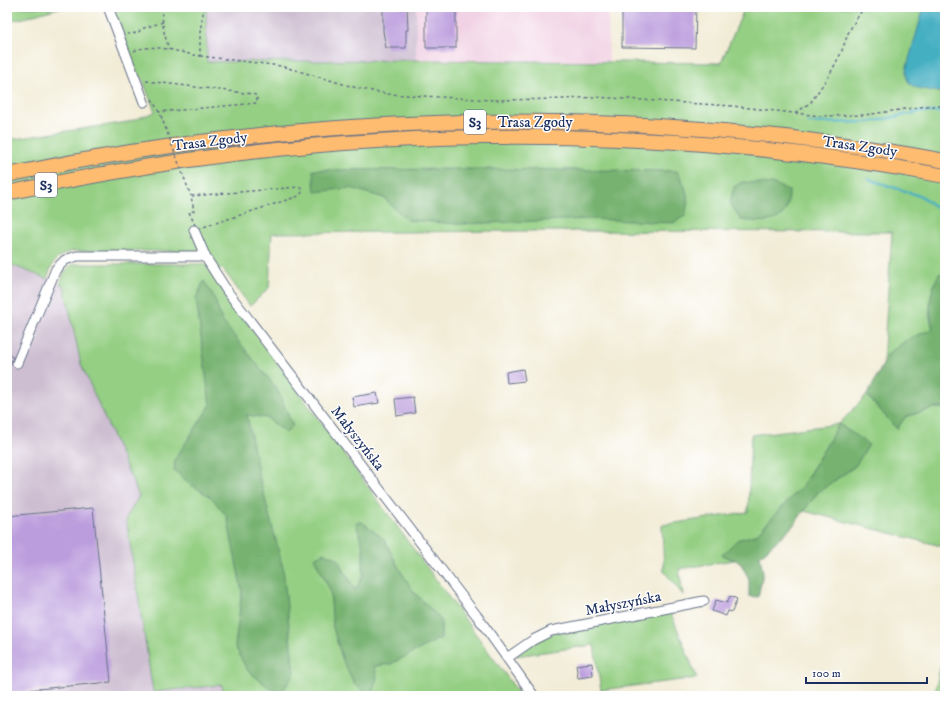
<svg xmlns="http://www.w3.org/2000/svg" width="952" height="703" viewBox="0 0 952 703" font-family="'IM FELL DW Pica',serif">
<rect width="100%" height="100%" fill="#fff"/>
<filter id="ink" filterUnits="userSpaceOnUse"><feTurbulence type="fractalNoise" baseFrequency=".025" numOctaves="2"/><feDisplacementMap in="SourceGraphic" scale="8" xChannelSelector="R" yChannelSelector="G"/><feConvolveMatrix kernelMatrix="1 2 1 2 8 2 1 2 1" color-interpolation-filters="sRGB"/></filter>
<filter id="wash" filterUnits="userSpaceOnUse"><feTurbulence type="fractalNoise" baseFrequency=".012" numOctaves="4" result="noise"/><feDisplacementMap in="SourceGraphic" scale="16" xChannelSelector="R" yChannelSelector="G"/><feGaussianBlur stdDeviation="0.9" result="paint"/><feColorMatrix in="noise" values="0 0 0 0 0 0 0 0 0 0 0 0 0 0 0 0 0 1.4 0 .05"/><feComposite in="paint" operator="in"/></filter>
<g filter="url(#wash)">
<rect width="100%" height="100%" fill="#f2ecd6"/>
<!-- built -->
<path fill="#f1d0e3" d="M416 7H608L609 61 416 60Z"/>
<!-- industrial -->
<path fill="#cebed1" d="M206 7H416V60L206 62Z
M7 263 64 286 81 364 223 685 224 696H7Z"/>
<!-- green -->
<path fill="#94cf83" stroke="#587f70" d="M7 7H62L20 19 7 20Z
M112 7H206L207 62 416 60 721 63 745 7H945V273L939 274 929 313 933 329C913 337 896 344 883 362L892 232 530 231 272 233 269 288 250 306 222 268 218 270 208 253 195 251H73C54 257 53 262 47 279L7 263V140L128 122 155 112 142 78 139 77Z
M75 264H205L521 696H224L222 685 153 692 126 518 139 496 81 364 64 286 60 284C64 275 65 267 75 264Z
M867 395 897 429 905 417 934 408H945V547L804 511 817 493 855 466 839 424 803 485 756 535 737 540 723 555 734 560 679 569 683 595 664 571 662 525 748 512 751 435 839 424Z
M670 611 697 678 601 690 594 645 516 656 520 651 554 632Z
M945 645V696H934Z"/>
<!-- forest -->
<path fill="#77b271" stroke="#497068" d="M476 169 677 171C687 188 690 197 685 216L673 223 591 219 459 224 407 220 384 198 351 188 315 192 313 170Z
M742 182 774 184 789 191C789 225 768 223 741 220L730 203 734 187Z
M945 273V408H934L905 417 897 429 867 395 889 353 908 339 933 329C928 307 929 294 939 274Z
M204 281 214 297 222 321 277 389 293 426 286 433 267 418 247 415 258 472 283 568 294 674 282 692 272 690 247 670 235 646 242 591 227 517 212 498 190 484 174 470 175 459 210 406 196 298Z
M839 424 869 445 855 466 817 493 793 526 760 556 763 573 758 597 749 596V579L740 562 722 555 737 540 756 535 803 485Z
M362 522 384 539 400 570 414 592 441 620V638L391 664 375 666 377 678 371 696 355 685 343 661 333 628 330 590 314 558 324 553 337 558 355 590 363 576V547L356 523Z"/>
<!-- water -->
<path fill="#44afc2" stroke="#306f90" d="M924 7H945V94C930 87 905 94 906 70Z"/>
<g fill="none" stroke-linecap="round" stroke-linejoin="round">
<!-- stream -->
<path stroke="#44afc2" stroke-width="2.5" d="M945 87 943 93 945 110
M808 123 870 122 919 112H945
M868 179 923 197 930 203 945 213"/>
</g>
<g id="blocks">
<!-- building -->
<path fill="#bb9ddd" d="M383 7H407L408 30H406V48H386L383 31Z
M426 7H456V48H426Z
M622 7H696L695 48 622 47Z
M7 354 13 357 7 375Z
M523 369 525 381 507 383 506 372Z
M377 393 379 403 354 407 352 397Z
M413 397 415 413 397 416 395 399Z
M93 508 111 682 7 692V516Z
M730 596 737 599 732 612 728 611 726 616 712 611 716 600 727 603Z
M592 663 593 676 578 678 576 665Z"/>
</g>
</g>
<g filter="url(#ink)">
<use href="#blocks" fill-opacity="0" stroke="#667188" stroke-width="1"/>
<g fill="none" stroke-linecap="round" stroke-linejoin="round">
<defs>
<path id="minor" d="M108 7 144 102
M194 230 206 258 227 291 477 616 534 696
M17 363 56 269 65 260 77 256H201L206 258
M507 658 533 640 551 631 704 601"/>
<path id="highway" d="M7 175C262 121 526 107 785 137 839 144 892 150 945 161
M7 193C67 180 128 169 189 160 437 124 699 130 945 176"/>
</defs>
<!-- minor casing -->
<use href="#minor" stroke="#667188" stroke-width="11"/>
<!-- highway casing -->
<use href="#highway" stroke="#667188" stroke-width="16"/>
<!-- path -->
<path stroke="#667188" stroke-width="1.5" stroke-dasharray="3 3" stroke-linecap="butt" d="M161 7 164 32 169 50
M127 34 138 33 141 29 163 22
M134 51C155 42 179 53 200 56V32L204 7
M200 56 281 66 357 88 388 94 493 100 565 99 596 97 732 106 821 116 865 115 926 106H945
M146 81 253 94 257 96V103L159 112
M152 99 161 116
M796 113 811 102 830 74 841 53 849 31 864 7
M300 187 303 191 299 196 194 230 195 225 189 212 194 211 191 196Z"/>
<!-- minor -->
<use href="#minor" stroke="#fff" stroke-width="9"/>
<!-- highway -->
<use href="#highway" stroke="#febc70" stroke-width="14"/>
<!-- path-bridge -->
<path stroke="#667188" stroke-width="1.5" stroke-dasharray="3 3" stroke-linecap="butt" d="M161 116 191 196"/>
</g>
</g>
<g text-anchor="middle" stroke-width="3" stroke-linejoin="round" paint-order="stroke">
<!-- shield labels -->
<g fill="#fff" stroke="#5f6d8e" stroke-width="1">
<rect x="464" y="110" width="22" height="24" rx="3"/>
<rect x="35" y="173" width="22" height="24" rx="3"/>
</g>
<g font-size="14" font-weight="bold" fill="#1b2f5e">
<text x="475" y="127">S3</text>
<text x="46" y="190">S3</text>
</g>
<!-- street labels -->
<g font-size="15" fill="#1b2f5e" stroke="#fff">
<text x="535" y="127">Trasa Zgody</text>
<text transform="translate(210 141) rotate(-7)" y="5">Trasa Zgody</text>
<text transform="translate(860 146) rotate(8)" y="5">Trasa Zgody</text>
<text transform="translate(358 438) rotate(52)" y="5">Małyszyńska</text>
<text transform="translate(623 603) rotate(-11)" y="5">Małyszyńska</text>
</g>
</g>
<!-- margin -->
<rect width="952" height="703" fill="none" stroke="#fff" stroke-width="24"/>
<!-- scale -->
<path d="M806 677v6h121v-6" fill="none" stroke="#1b2f5e" stroke-width="2"/>
<text x="812" y="677" font-size="12" fill="#1b2f5e" stroke="#ffffff" stroke-width="3" paint-order="stroke">100 m</text>
</svg>
